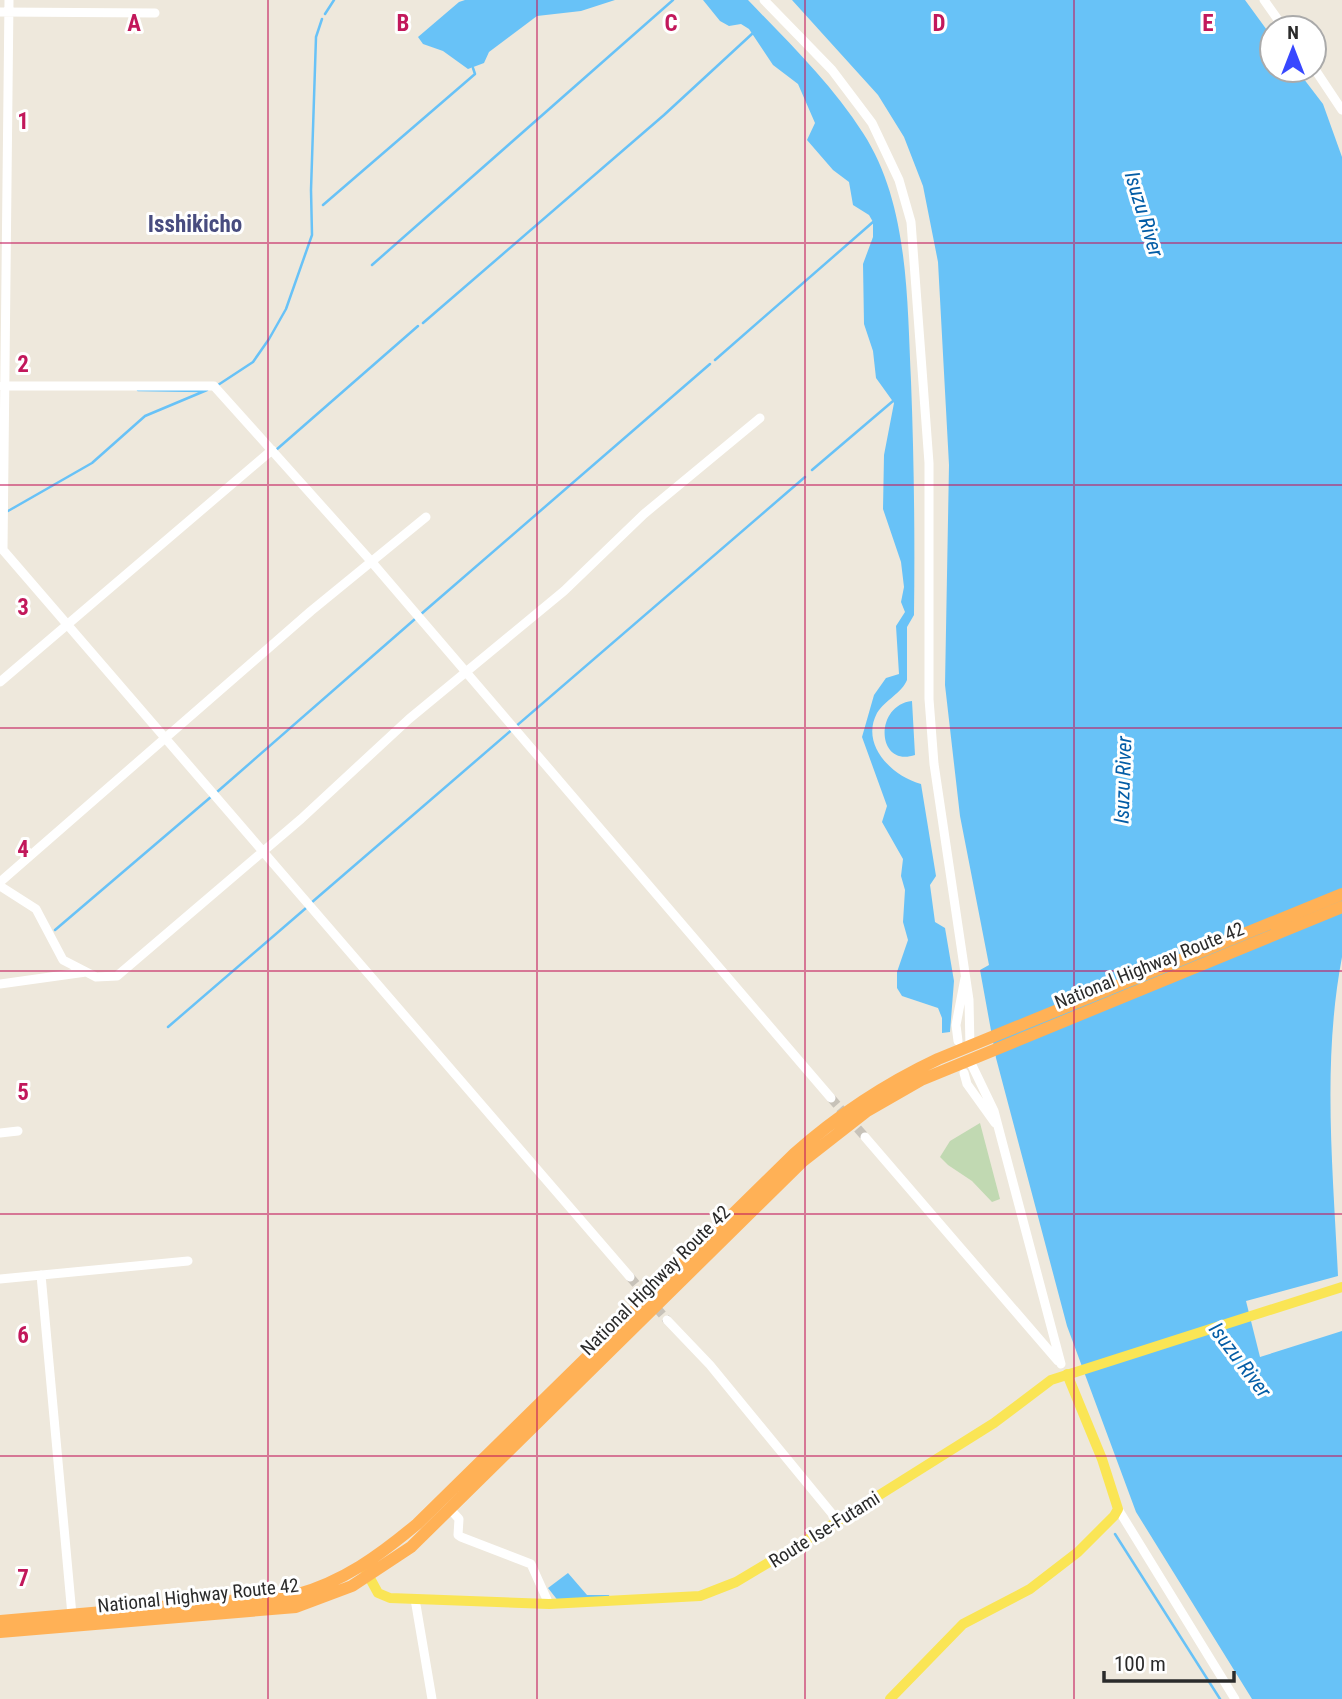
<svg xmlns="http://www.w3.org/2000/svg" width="1342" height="1699" viewBox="0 0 1342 1699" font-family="'Roboto Condensed',sans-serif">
<rect width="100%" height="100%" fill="#eee8dc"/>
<!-- cemetery -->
<path fill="#c1d9b2" d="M980 1123 1000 1199 992 1202 972 1181 948 1165 940 1157 950 1141Z"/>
<!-- water -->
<path fill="#68c2f7" d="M465 0H615L581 11 537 16 489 52 484 63 468 69 443 51 423 44 418 37 459 2Z
M703 0H748C788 42 832 84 863 133 909 204 907 300 911 381 914 459 915 537 914 615L907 627V680C902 693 885 700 877 713 860 745 892 776 921 784L936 876 930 885 935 922 945 928 954 981 950 1032 942 1033V1018L938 1008 902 996 897 988V972L908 940 903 922 905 890 901 876 903 859 882 822 887 806 862 737 874 695 886 678 899 674 896 626 905 612 901 602 904 587 901 562 883 509 884 455 894 403 876 378 873 351 864 324 863 264 873 237V222L869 215 853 205 849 182 833 170 807 140 815 123 798 84 773 65 749 29 741 24 729 26 720 21Z
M792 0H1245L1272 37V70H1297L1323 104 1342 157V957C1322 1062 1333 1169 1338 1276L1246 1301 1260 1357 1342 1331V1699H1252L1136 1512 1067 1326 996 1058 980 970 989 965 960 816 945 685 949 465 938 262 923 186 904 137 878 95Z
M912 701 915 755C876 768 874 705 912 701Z
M568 1573 587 1595H609L610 1600 559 1602 548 1588Z"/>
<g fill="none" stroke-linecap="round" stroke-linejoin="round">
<!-- stream -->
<path stroke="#68c2f7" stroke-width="2.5" d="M325 14 334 0
M323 205 475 74 473 68
M372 265 673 0
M423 323 664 115 753 33
M715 360 873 222
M218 385 253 362 269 339 286 309 312 235 311 190 316 37 322 19
M138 390 202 391
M276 450 418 326
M812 470 893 401
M8 511 92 463 145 416 207 390
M420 615 710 364
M217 792 415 619
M311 903 805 477
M55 930 212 796
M168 1027 306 908
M1115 1534 1220 1699"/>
<!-- minor-tunnel -->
<path stroke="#c7c2b9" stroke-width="9" stroke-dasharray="9 4.5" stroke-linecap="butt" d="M831 1098 865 1137
M630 1277 667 1320"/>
<!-- minor -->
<path stroke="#fff" stroke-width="9" d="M9 0 3 550 630 1277
M764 0 832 70 872 123 899 180 911 222 929 463V699L934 764 969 1000 970 1047
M1264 0 1284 28
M0 12 155 13
M1314 68 1342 110
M2 386H214L370 560 831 1098
M0 682 272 450
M0 882 311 611 426 517
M0 886 36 909 63 960 96 977 117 976 301 819 409 719 564 591 644 514 760 418
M0 984 86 972
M958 1041 956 1025 965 978
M969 1059 994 1111 1061 1364
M964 1073 967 1084 995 1123
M0 1133 18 1131
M865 1137 1058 1361
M41 1275 72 1615
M0 1279 188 1261
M667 1320 710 1365 838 1521
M450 1509 459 1519 458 1535 461 1537 531 1564 549 1604
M1118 1509 1235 1699
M415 1599 432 1699"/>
<!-- major -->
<path stroke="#fae555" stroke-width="10" d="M366 1571 378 1593 390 1598 549 1604 700 1596 736 1582 838 1521 994 1423 1051 1380 1342 1287
M890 1699 963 1624 1030 1589 1078 1552 1114 1516 1118 1509 1102 1459 1067 1374"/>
<!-- highway -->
<path stroke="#ffb156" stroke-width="12" d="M0 1621 295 1595C343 1582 380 1555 417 1524L794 1154C838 1115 885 1084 938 1059L1342 894
M0 1632 296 1607 352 1586 411 1547 803 1161 867 1111 921 1080 1342 907"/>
</g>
<!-- grid -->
<path fill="none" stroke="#c2185b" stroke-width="2" stroke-opacity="0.55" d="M268 0V1699M537 0V1699M805 0V1699M1074 0V1699M0 243H1342M0 485H1342M0 728H1342M0 971H1342M0 1214H1342M0 1456H1342"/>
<g text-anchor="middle" stroke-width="6" stroke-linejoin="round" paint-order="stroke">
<!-- street labels -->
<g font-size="19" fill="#2b2b2b" stroke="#fff">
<text transform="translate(1149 965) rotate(-22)" y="7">National Highway Route 42</text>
<text transform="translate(655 1280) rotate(-45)" y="7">National Highway Route 42</text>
<text transform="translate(824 1529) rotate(-32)" y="7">Route Ise-Futami</text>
<text transform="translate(198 1595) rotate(-6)" y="7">National Highway Route 42</text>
</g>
<!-- water labels -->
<g font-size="21" font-style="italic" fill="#045da6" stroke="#fff">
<text transform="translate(1144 214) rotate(73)" y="7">Isuzu River</text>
<text transform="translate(1123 780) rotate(-88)" y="7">Isuzu River</text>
<text transform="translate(1240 1360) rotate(53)" y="7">Isuzu River</text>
</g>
<!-- quarter labels -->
<g font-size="23" font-weight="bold" fill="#484c7f" stroke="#fff">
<text x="195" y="232">Isshikicho</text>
</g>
</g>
<g font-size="23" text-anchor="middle" font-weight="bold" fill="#c2185b" stroke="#fff" stroke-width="6" stroke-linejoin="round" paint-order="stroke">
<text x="134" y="31">A</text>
<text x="403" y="31">B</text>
<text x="671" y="31">C</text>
<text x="939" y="31">D</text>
<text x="1208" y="31">E</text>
<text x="23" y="129">1</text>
<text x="23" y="372">2</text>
<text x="23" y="615">3</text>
<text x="23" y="857">4</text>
<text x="23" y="1100">5</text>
<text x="23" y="1343">6</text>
<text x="23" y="1586">7</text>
</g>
<!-- north arrow -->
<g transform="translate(1293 49)"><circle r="33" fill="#ffffff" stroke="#aaaaaa" stroke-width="2"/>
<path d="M0-5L12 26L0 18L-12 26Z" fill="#3848ff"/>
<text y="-10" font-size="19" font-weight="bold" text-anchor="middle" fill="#2b2b2b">N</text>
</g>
<!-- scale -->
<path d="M1104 1671v10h130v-10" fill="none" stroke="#2b2b2b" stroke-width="3.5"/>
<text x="1114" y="1671" font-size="21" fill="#2b2b2b" stroke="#ffffff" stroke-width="5" paint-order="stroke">100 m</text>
</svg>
